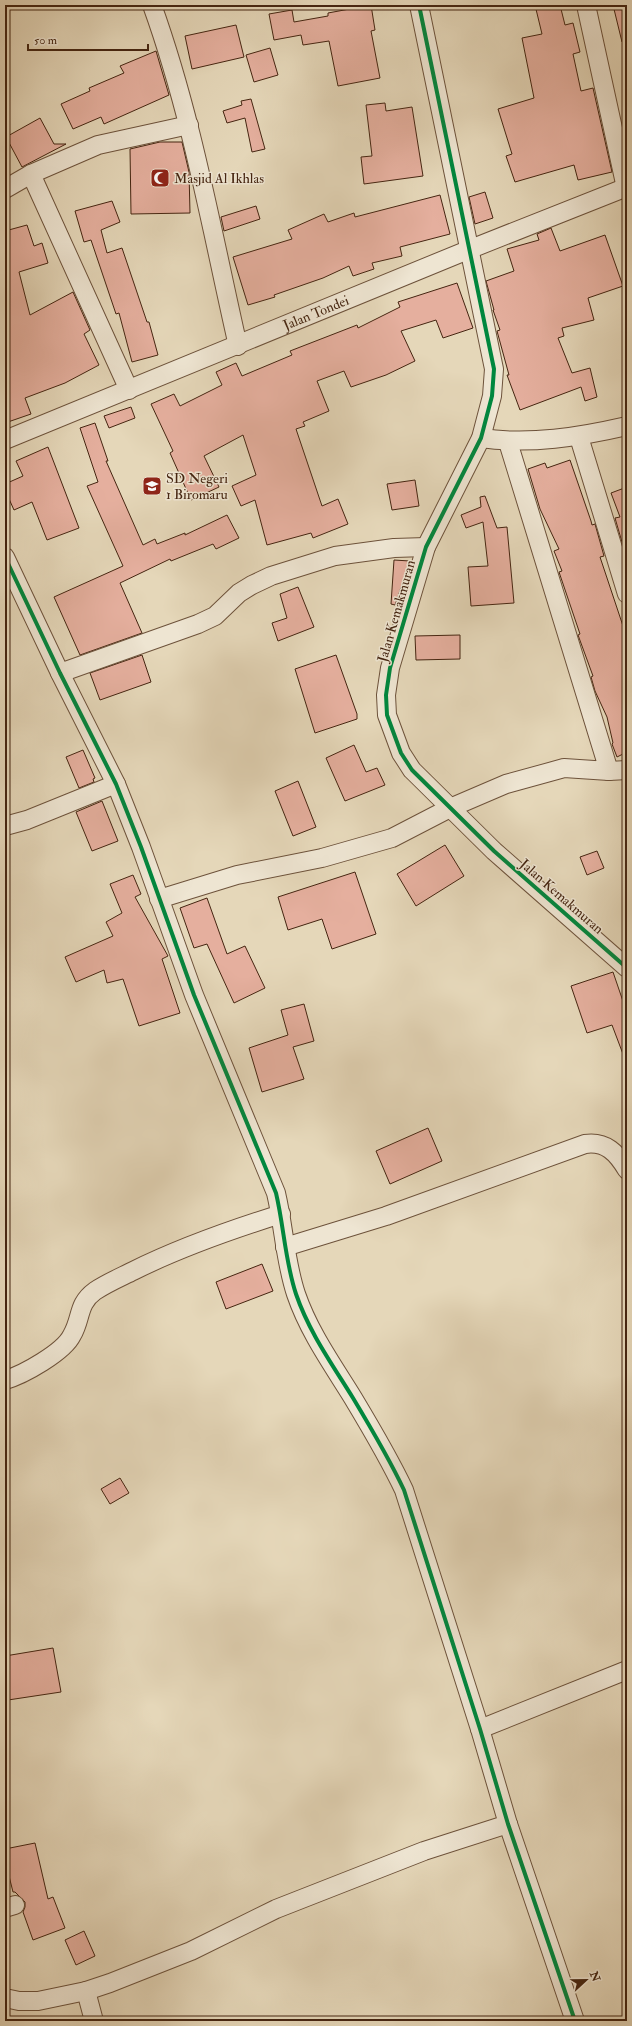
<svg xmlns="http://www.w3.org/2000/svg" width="632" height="2026" viewBox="0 0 632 2026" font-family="'IM FELL Double Pica',serif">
<rect width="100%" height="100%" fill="#e5d7b9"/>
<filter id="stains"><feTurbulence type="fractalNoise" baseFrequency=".005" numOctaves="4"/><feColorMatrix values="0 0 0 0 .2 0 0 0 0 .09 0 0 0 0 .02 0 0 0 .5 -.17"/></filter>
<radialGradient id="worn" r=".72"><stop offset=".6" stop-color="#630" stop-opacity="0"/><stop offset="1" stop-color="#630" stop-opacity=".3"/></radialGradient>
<!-- building -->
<path fill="#e5af9e" stroke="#452511" d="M371 5 375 30 371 31 380 78 338 86 329 41 303 45 301 35 274 40 269 14 292 10 294 22 328 16V13Z
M535 5H560L565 25 573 23 580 52 573 54 581 91 593 88 612 172 578 180 574 165 515 182 506 156 512 154 498 109 534 98 522 38 542 34Z
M613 5H627V41L622 42Z
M236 25 244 57 192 69 185 36Z
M270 48 278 75 254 82 246 55Z
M156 51 169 95 104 124 101 117 73 129 61 104 90 91 89 88 124 73 120 66Z
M251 99 265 149 252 152 245 118 227 123 223 111 242 105 241 101Z
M385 103 386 111 412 107 423 176 364 184 361 157 372 156 366 105Z
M40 118 54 144H66L22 167 6 137Z
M160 142H182L189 172 190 213 131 214 130 149Z
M485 192 493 218 475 224 469 197Z
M440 195 450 234 400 247 402 256 372 263 374 269 353 276 349 266 323 278 274 295 275 297 248 305 233 257 292 239 288 230 324 214 328 222 354 213 355 217Z
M112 201 120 222 101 230 107 253 122 248 147 322H149L158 355 132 362 119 313 116 314 91 240 84 242 75 211Z
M256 206 260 219 224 231 221 217Z
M27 225 34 246 42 243 48 263 19 272 30 315 73 292 90 330 84 334 99 365 65 383 25 398 31 414 5 423V282L9 281 5 267V231Z
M551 228 560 251 605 235 623 286 588 298 594 320 562 328 564 336 558 338 572 373 590 368 597 397 585 401 581 387 520 410 507 375H509L497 331 500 330 493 310H494L486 281 514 271 507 249 539 240 537 234Z
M457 283 473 328 443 338 436 320 401 331 415 361 386 375 351 387 344 371 317 381 329 411 303 422 305 426 296 429 322 506 338 499 348 524 313 538 311 533 267 545 255 500 241 506 232 486 256 475 243 435 204 456 219 487 191 500 170 453 173 451 151 404 174 394 180 406 222 385 216 372 236 363 242 376 292 355 290 351 357 325 358 328 400 307 398 302Z
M131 407 135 418 109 428 104 416Z
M95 423 108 461H106L143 545 155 539 157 544 185 533V535L227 515 239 538 216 549 213 544 171 561 170 559 120 583 142 633 80 655 54 597 123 566 87 486 98 482 80 428Z
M48 447 79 528 47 540 32 502 14 510 5 490V484L23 476 16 461Z
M570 460 591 521 592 525 595 524 604 556 600 557 627 638V752L617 757 612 744 613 743 607 717 595 691 591 677 593 676 578 635 580 634 559 572 562 571 554 551 559 549 540 509 528 469 545 463 547 468Z
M415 480 419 506 392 510 387 484Z
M627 487V549H624L615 518 620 517 611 493Z
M485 496 497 528 507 527 514 603 471 606 468 567 488 566 483 522 466 528 461 515 481 507 480 497Z
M394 560 410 561 395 605 391 604Z
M298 587 314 627 278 641 272 623 287 618 280 594Z
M460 635V659L416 660 415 636Z
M142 655 151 682 100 700 90 673Z
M336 655 357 714V719L315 733 295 669Z
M354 745 366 772 377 768 385 785 345 801 326 758Z
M83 750 95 778 93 779 94 782 79 788 66 757Z
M298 781 316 827 293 836 275 791Z
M102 801 118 841 92 851 76 812Z
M445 845 464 876 416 906 397 874Z
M597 851 604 868 587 875 580 857Z
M355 872 376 934 332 949 322 919 288 930 278 897Z
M133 875 141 894 135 897 168 956 162 959 180 1013 139 1026 123 979 107 983 104 970 76 982 65 957 113 936 106 922 122 913 110 884Z
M207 898 227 954 245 946 265 988 234 1003 207 944 194 948 180 908Z
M613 972 627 1013 626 1062 612 1025 587 1033 571 986Z
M304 1004 314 1041 293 1047 304 1079 262 1092 249 1048 288 1035 281 1010Z
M428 1128 442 1161 390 1184 376 1151Z
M262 1264 273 1291 226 1309 216 1282Z
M120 1478 129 1493 110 1504 101 1489Z
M53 1648 61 1692 8 1700 5 1682V1656Z
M35 1843 48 1899 53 1897 65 1928 33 1940 23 1912 25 1907V1902L15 1892H13L5 1860V1849Z
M84 1931 95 1956 76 1965 65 1940Z"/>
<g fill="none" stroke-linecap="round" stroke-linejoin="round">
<defs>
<g id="street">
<path d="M152 5C192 116 212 232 238 346"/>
<path d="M419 5 494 369 492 396 481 438 426 547 390 668 386 695 387 715 401 753 412 770 494 851 627 968"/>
<path d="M586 5 626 188"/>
<path d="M31 174 129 390"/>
<path d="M5 189 31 174 98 145 189 125"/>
<path d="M579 437 627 594"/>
<path d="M481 438C530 445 579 437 627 426"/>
<path id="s1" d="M5 440 468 250 627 187"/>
<path d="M5 557 60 673 116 784 141 847 194 995 276 1193C284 1227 285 1261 296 1294 309 1332 332 1364 353 1398 371 1428 389 1458 404 1490L480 1729 508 1824 575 2021"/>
<path d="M60 673 198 624 215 616 239 593 252 585 271 576 335 556 394 548 426 547"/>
<path d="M609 771 627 770"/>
<path d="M5 826 27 820 116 784"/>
<path d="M159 899 237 875 322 858 392 838 450 808 506 784 564 768 609 771 508 442"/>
<path d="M285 1247 386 1216 585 1144C606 1141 617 1153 627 1170"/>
<path d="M5 1380C23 1375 64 1352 72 1335 82 1318 77 1304 95 1291 107 1283 121 1277 133 1271 181 1247 230 1230 281 1214"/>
<path d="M480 1729 627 1670"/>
<path d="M5 1908 15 1905"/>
<path d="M86 1991 94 2021"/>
<path d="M5 1998 19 2001H38L86 1991 110 1983 191 1951 276 1909 424 1851 508 1824"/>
</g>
</defs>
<!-- street casing -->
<use href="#street" stroke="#6d523b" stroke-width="20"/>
<!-- street -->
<use href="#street" stroke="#eee5d2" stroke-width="18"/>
<defs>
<path id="cycleway" d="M419 5 494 369 492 396 481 438 426 547 390 668 386 695 387 715 401 753 412 770 494 851 627 968
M5 557 60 673 116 784 141 847 194 995 276 1193C284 1227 285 1261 296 1294 309 1332 332 1364 353 1398 371 1428 389 1458 404 1490L480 1729 508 1824 575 2021"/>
</defs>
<!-- cycleway casing -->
<use href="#cycleway" stroke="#eee5d2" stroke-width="6"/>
<!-- cycleway -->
<use href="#cycleway" stroke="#00873e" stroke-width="4"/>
</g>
<!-- icons -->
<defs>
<symbol id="mosque-square" viewBox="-11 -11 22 22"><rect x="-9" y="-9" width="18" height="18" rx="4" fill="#8f2418" stroke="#eee5d2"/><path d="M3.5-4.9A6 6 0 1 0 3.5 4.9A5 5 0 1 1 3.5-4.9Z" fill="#fff"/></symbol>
<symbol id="school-square" viewBox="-11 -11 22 22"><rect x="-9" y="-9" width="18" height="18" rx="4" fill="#8f2418" stroke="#eee5d2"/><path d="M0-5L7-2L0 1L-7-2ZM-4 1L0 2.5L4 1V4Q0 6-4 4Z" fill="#fff"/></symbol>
</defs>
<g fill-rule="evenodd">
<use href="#mosque-square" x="149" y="167" width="22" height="22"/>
<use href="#school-square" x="141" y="475" width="22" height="22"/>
</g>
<g text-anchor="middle" stroke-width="3" stroke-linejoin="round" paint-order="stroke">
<!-- poi labels -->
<g font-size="14" fill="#452511" stroke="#eee5d2" text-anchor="start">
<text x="174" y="183">Masjid Al Ikhlas</text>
<text x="166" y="483">SD Negeri<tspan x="166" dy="16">1 Biromaru</tspan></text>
</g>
<!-- street labels -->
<g font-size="14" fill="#452511" stroke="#eee5d2">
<text dy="5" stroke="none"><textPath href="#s1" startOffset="336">Jalan Tondei</textPath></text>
<text transform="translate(396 611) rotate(-74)" y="5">Jalan Kemakmuran</text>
<text transform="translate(562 896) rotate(41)" y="5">Jalan Kemakmuran</text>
</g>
</g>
<!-- margin -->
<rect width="632" height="2026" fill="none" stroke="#e5d7b9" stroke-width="20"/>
<rect x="6" y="6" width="620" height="2014" fill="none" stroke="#452511" stroke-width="2"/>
<rect x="10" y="10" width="612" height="2006" fill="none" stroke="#452511"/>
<!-- north arrow -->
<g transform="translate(586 1980) rotate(68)" stroke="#eee5d2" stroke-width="3" paint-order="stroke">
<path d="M0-3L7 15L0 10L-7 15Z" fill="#452511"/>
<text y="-6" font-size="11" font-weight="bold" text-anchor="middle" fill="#452511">N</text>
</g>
<!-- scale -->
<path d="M28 44v6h120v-6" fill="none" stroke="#452511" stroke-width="2"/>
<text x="34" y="44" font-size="12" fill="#452511" stroke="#eee5d2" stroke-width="3" paint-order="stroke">50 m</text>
<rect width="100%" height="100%" filter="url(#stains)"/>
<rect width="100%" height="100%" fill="url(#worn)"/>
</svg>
